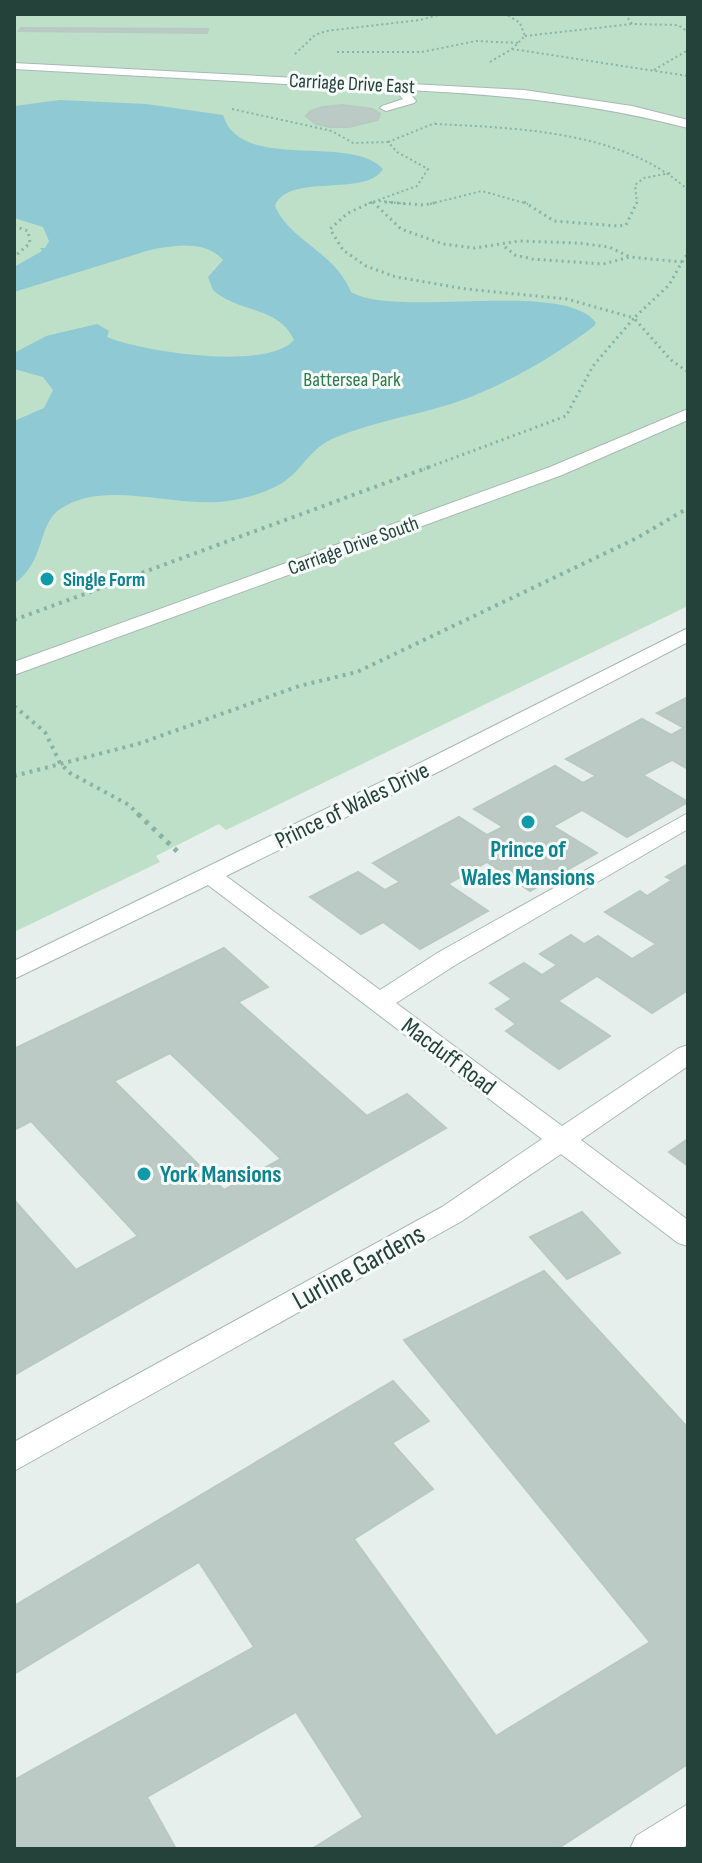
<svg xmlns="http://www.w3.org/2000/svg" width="702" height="1863" viewBox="0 0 702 1863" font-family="'Sofia Sans Condensed',sans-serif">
<rect width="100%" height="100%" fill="#e6efeb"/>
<!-- green -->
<path fill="#bfe0c8" d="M14 14H688V606L226 830 219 824 156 856 160 862 14 932Z"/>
<!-- water -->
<path fill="#8ec9d4" d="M60 100 146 104 223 115C240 173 351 133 383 169 366 198 288 172 275 206 290 241 335 252 351 292 397 319 565 279 596 323L594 326C556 356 498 389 451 404 412 416 372 422 334 438 308 450 305 467 285 481 271 491 250 497 234 500 180 511 107 477 60 509 37 525 46 561 14 584V421L44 408 53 390 43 377 14 369V353L46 336 97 324 109 331 107 337C143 352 268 371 294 340 279 306 238 313 213 290L208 277 223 260C206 240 174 245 150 250L14 292V267L42 251 40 248H45L49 241 43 227 14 218V106Z"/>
<!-- building -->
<path fill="#bbcac4" stroke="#b8c9c2" stroke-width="2" fill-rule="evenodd" d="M21 28 208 29 207 33 19 31Z
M342 105 373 109 380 114 378 120 349 127H330L316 124 306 116 310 111 323 107Z
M688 697V769L672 760 643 775 688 802 627 837 582 810 553 826 597 853 530 891 487 862 448 884 488 911 420 949 383 922 361 934 310 897 358 872 385 890 400 882 373 863 459 817 487 835 503 827 474 809 555 766 583 783 596 776 566 759 642 719 671 735 684 728 657 713Z
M688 864V990L652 1013 597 976 558 1001 610 1036 559 1069 506 1031 516 1024 496 1009 512 999 490 983 524 963 542 975 557 965 540 954 571 935 584 944 598 936 632 959 656 944 605 912 640 891 647 896 672 880 666 877Z
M224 948 268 987 238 1002 367 1116 407 1094 446 1128 14 1375V1200L76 1270 138 1236 31 1121 14 1130V1049ZM170 1053 281 1159 224 1190 114 1081Z
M688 1139V1166L669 1152Z
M582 1212 620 1253 567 1279 530 1237Z
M544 1271 688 1428V1764L557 1849H312L363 1817 296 1712 147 1797 176 1849H14V1780L254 1647 199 1562 14 1674V1606L393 1381 429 1421 392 1443 433 1489 354 1539 496 1736 650 1642 404 1340Z"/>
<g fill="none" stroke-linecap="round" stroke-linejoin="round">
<defs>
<path id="minor" d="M14 63 524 90 632 106 688 120V128C591 103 507 95 407 90L416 101 414 103 386 111 380 108 382 106 403 99 395 90 14 69Z
M688 409V420L562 475 14 675V662L550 467Z
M688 628V642L442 770 226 876 380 990 439 952 688 813V829L457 964 396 1003 562 1126 679 1048 688 1045V1066L581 1140 688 1220V1246L678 1243 561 1154 462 1221 14 1471V1442L442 1207 542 1139 208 885 14 979V961L426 760Z
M688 1804V1844L681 1849H630L636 1836Z"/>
</defs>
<!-- minor casing -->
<use href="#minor" stroke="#a8b8b2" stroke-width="2"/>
<!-- path-far3 -->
<path stroke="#86b3a5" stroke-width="2" stroke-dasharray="2 3" stroke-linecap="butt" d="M625 14 632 24 678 25 688 32
M525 36 632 24
M512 49 688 76
M337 52H422L476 41 519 43
M295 54 315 35 326 31 420 20 442 14
M490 62 512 49 525 36 520 23 506 14
M654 70 688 50
M232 109 332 131 353 143 388 142 397 152 428 169 417 186 367 204
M435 124C518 128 624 131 688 190
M388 142 435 123
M379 201 407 204
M430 204 482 191 528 204
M637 204 635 185 644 178 670 173"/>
<!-- path-far2 -->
<path stroke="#86b3a5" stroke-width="3" stroke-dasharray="2 4" stroke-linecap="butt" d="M372 202 348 213 330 229 343 250 366 266 396 277 466 289 567 299 634 318 593 366 566 416 424 469
M373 202 401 229 443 244 475 248 519 241 578 243 609 247 630 257
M385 202 424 205 438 202
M524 202 554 221 618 226 626 225 637 202
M14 226 28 231 30 243 14 257
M505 247 515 255 532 259 603 264 630 257 682 262 669 285 634 318 671 360 688 372
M682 262 688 253"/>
<!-- path-far1 -->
<path stroke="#86b3a5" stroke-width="4" stroke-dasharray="3 5" stroke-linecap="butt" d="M14 620 429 467
M14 706 45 732 60 763 70 773 129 805 140 816
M14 776 141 743 299 686 357 672 637 538 688 508"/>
<!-- path -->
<path stroke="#86b3a5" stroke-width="5" stroke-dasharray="4 6" stroke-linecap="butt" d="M138 814 181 855"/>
<!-- minor -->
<use href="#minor" fill="#fff" fill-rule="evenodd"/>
</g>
<!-- markers -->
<g fill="#0f9aa8" stroke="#f7fbf9" stroke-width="3">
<circle cx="47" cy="579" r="8"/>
<circle cx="528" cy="822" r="8"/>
<circle cx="144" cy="1174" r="8"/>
</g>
<g text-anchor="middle" stroke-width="6" stroke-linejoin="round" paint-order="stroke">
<!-- far-street labels -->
<g font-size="20" fill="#24423a" stroke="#f7fbf9">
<text transform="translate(352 83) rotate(3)" y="7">Carriage Drive East</text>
<text transform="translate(353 545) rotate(-20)" y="7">Carriage Drive South</text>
</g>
<!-- far-park labels -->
<g font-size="20" fill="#2d7a4b" stroke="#f7fbf9">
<text x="352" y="386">Battersea Park</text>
</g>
<!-- far-culture labels -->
<g font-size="20" font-weight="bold" fill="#0d838f" stroke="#f7fbf9" text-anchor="start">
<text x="63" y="586">Single Form</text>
</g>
<!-- street labels -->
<g font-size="24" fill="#24423a" stroke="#f7fbf9">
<text transform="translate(352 805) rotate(-26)" y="8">Prince of Wales Drive</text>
<text transform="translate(449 1056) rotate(37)" y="8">Macduff Road</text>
</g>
<!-- culture labels -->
<g font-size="24" font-weight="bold" fill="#0d838f" stroke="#f7fbf9">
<text x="528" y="857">Prince of<tspan x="528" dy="28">Wales Mansions</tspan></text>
<text x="160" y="1182" text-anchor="start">York Mansions</text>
</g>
<!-- near-street labels -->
<g font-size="28" fill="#24423a" stroke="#f7fbf9">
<text transform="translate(358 1266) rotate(-29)" y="10">Lurline Gardens</text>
</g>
</g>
<!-- border -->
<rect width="702" height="1863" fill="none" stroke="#24423a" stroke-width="32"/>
</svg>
